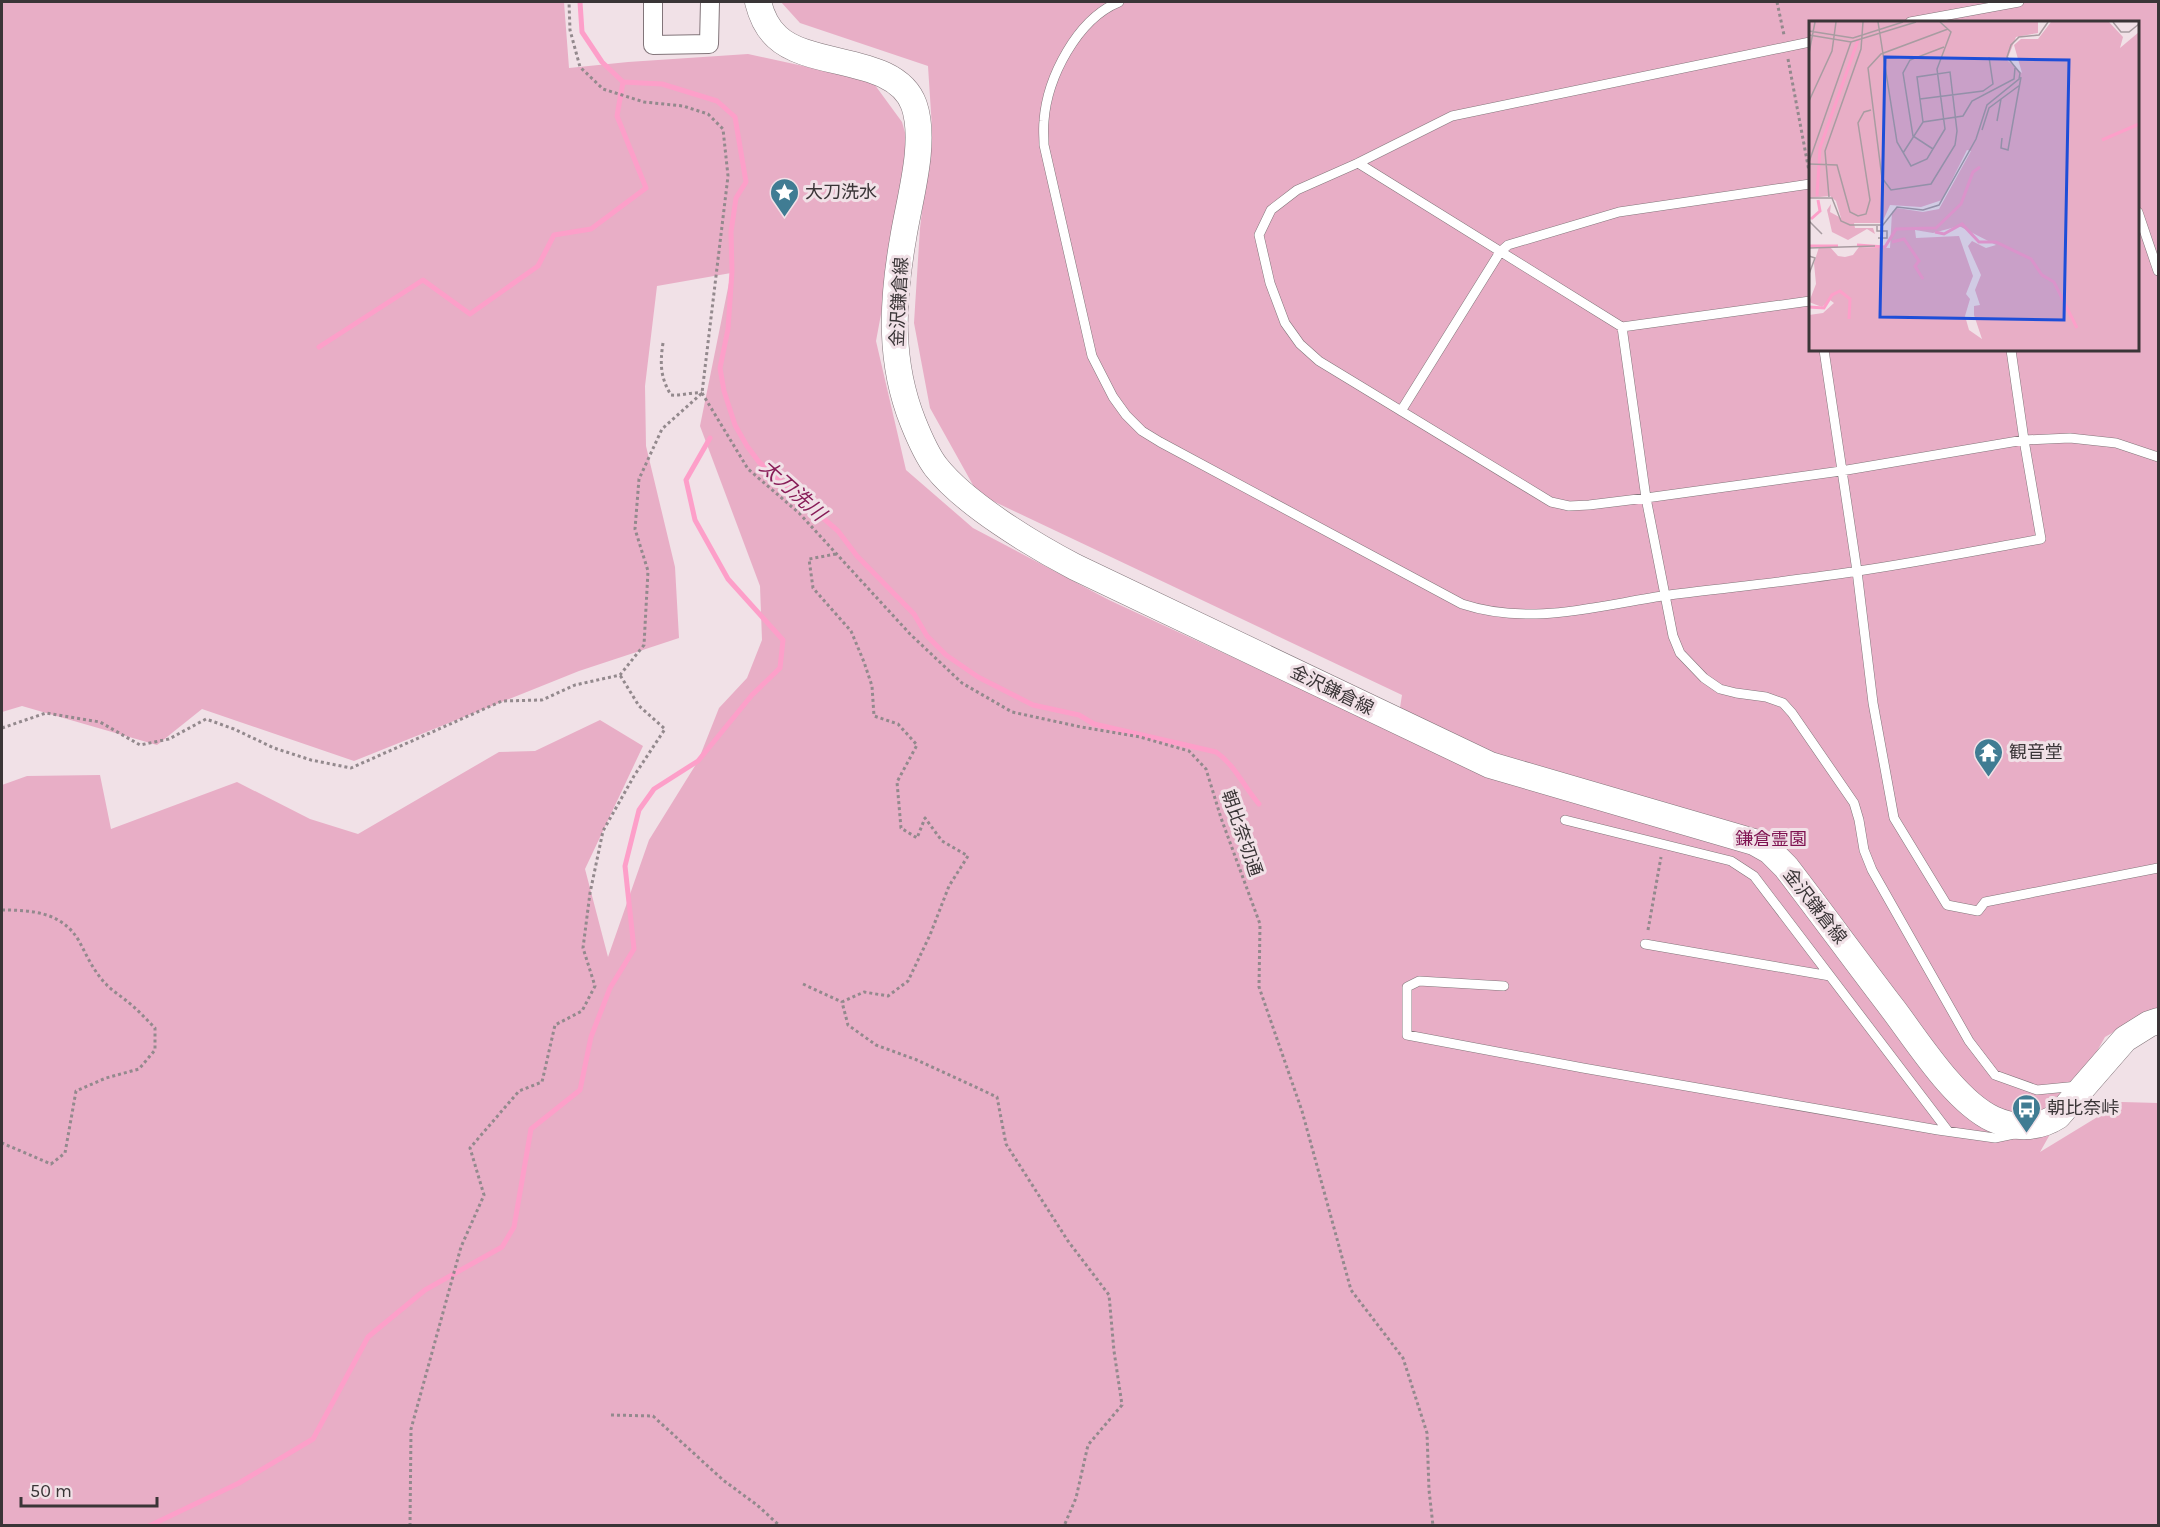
<svg xmlns="http://www.w3.org/2000/svg" width="2160" height="1527" viewBox="0 0 2160 1527" font-family="Karla,'Noto Sans JP',sans-serif">
<rect width="100%" height="100%" fill="#f1e1e7"/>
<!-- green -->
<path fill="#e8aec6" fill-rule="evenodd" d="M2 2H564L569 68 628 62 748 54 872 81 902 122 911 154 876 341 906 470 973 528 1109 600 1396 733 1402 695 978 494 930 408 914 323 920 228 932 128 928 66 800 23 781 2H2158V1011L2147 1013 2105 1037 2040 1152 2122 1102 2158 1103V1525H2V785L27 776 100 775 111 829 237 782 310 819 358 834 499 752 535 751 600 720 643 746 585 869 608 957 649 840 698 761 719 708 747 678 762 640 760 586 700 426 731 273 657 286 645 386 646 446 675 567 679 638 579 671 354 761 202 709 157 745 22 706 2 712ZM1810 22H2138V350H1810Z"/>
<g fill="none" stroke-linecap="round" stroke-linejoin="round">
<!-- stream -->
<path stroke="#fd9fc9" stroke-width="5" d="M580 2 582 32 602 62 623 82 662 84 717 101 735 117 746 182 736 198 731 232 732 271 728 329 720 368 724 391 735 425 747 446 759 462 838 531 857 556 914 614 927 636 946 655 978 677 1033 705 1079 715 1094 724 1216 752C1235 765 1244 787 1259 804
M319 347 423 280 470 314 538 266 554 235 591 229 646 188 617 116 623 82
M149 1526 239 1483 313 1439 368 1337 425 1290 502 1247 514 1227 531 1129 580 1090 591 1037 610 988 634 949 625 866 639 810 654 789 698 761 752 695 780 668 783 640 728 579 695 520 686 480 710 438"/>
<defs>
<path id="lane" d="M1119 2C1077 19 1047 78 1044 121 1043 129 1044 137 1044 145L1092 356 1113 397 1126 415 1142 431 1160 442 1462 604C1532 627 1599 605 1669 595 1732 587 1795 581 1858 571 1919 562 1980 550 2041 539L2024 440 2011 350
M1910 22 2019 2
M1810 42 1452 116 1358 163 1297 190 1271 210 1259 235 1270 283 1285 323 1300 344 1319 361 1551 502 1569 506 1589 505 1646 498 1841 471 2024 440 2070 438 2116 443 2158 457
M1358 163 1622 327 1646 498 1673 636 1680 653 1704 678 1720 689 1736 693 1766 697 1783 703 1792 713 1854 803 1859 820 1864 850 1872 870 1969 1041 1995 1075 2037 1090 2078 1086
M2138 212 2158 271
M1622 327 1810 301
M1824 350 1857 571 1873 703 1894 818 1947 905 1978 911 1985 902 2158 868
M1401 411 1500 252 1508 245 1619 212 1810 184
M1565 820 1731 861 1754 876 1948 1131
M1645 944 1830 976
M1504 986 1419 981 1407 987V1035L1583 1068 1938 1130 1995 1138 2014 1134"/>
<path id="street" d="M653 2V45L709 44 710 2"/>
<path id="secondary" d="M758 2C761 14 767 28 777 37 811 69 896 55 914 105 927 143 909 200 903 239 892 302 889 362 913 422 919 437 926 454 936 467 965 504 1033 545 1075 567L1490 765 1754 842 1770 851 1786 867C1822 914 1857 962 1893 1009 1918 1042 1955 1101 1993 1119 2015 1129 2038 1129 2058 1116L2125 1039 2149 1024 2158 1021"/>
</defs>
<!-- lane casing -->
<use href="#lane" stroke="#82757a" stroke-width="10"/>
<!-- street casing -->
<use href="#street" stroke="#82757a" stroke-width="20"/>
<!-- secondary casing -->
<use href="#secondary" stroke="#82757a" stroke-width="27"/>
<!-- path -->
<path stroke="#93898d" stroke-width="3" stroke-dasharray="3 3" stroke-linecap="butt" d="M1777 2 1784 35
M1788 59 1809 171
M663 343C660 363 660 377 671 395 681 396 691 392 702 393
M702 393 748 469 799 513 910 634 962 683 1012 712 1081 727 1140 737 1189 751 1206 769 1221 818 1260 924 1259 987 1302 1111 1351 1290 1403 1358 1427 1433 1429 1490 1433 1526
M836 554 809 559 813 588 851 631 864 662 872 686 874 716 898 724 917 745 897 782 901 828 917 838 925 818 942 841 968 856 949 886 930 935 908 981 888 996 864 992 842 1002 848 1025 876 1045 917 1060 997 1097 1006 1144 1068 1241 1109 1295 1114 1351 1122 1405 1088 1445 1076 1498 1064 1526
M2 728 46 713 100 722 140 745 169 739 206 719 234 729 274 748 311 760 351 768 502 701 542 700 575 685 620 675 644 645 648 571 635 529 639 479 662 429 702 393 728 176 723 129 708 114 683 106 644 102 603 89 580 67 570 30 569 2
M2 910C32 910 62 912 79 941 87 956 94 972 106 984 112 991 121 996 128 1002 138 1010 146 1019 155 1028V1050L139 1069 106 1078 76 1091 65 1153 51 1164 2 1143
M1648 930 1661 857
M803 984 842 1002
M611 1415 653 1416 723 1480 757 1505 780 1526
M410 1526 411 1429 461 1247 484 1195 470 1148 519 1091 542 1082 555 1025 582 1011 595 986 583 948 590 893 603 831 634 776 665 729 639 706 620 675"/>
<!-- lane -->
<use href="#lane" stroke="#fff" stroke-width="9"/>
<!-- street -->
<use href="#street" stroke="#fff" stroke-width="18"/>
<!-- secondary -->
<use href="#secondary" stroke="#fff" stroke-width="26"/>
</g>
<!-- icons -->
<defs>
<symbol id="sight-pin" viewBox="-11 -11 22 30"><path d="M0 17L-7.5 6A9.5 9.5 0 1 1 7.5 6Z" fill="#407c93" stroke="#f1e1e7"/><path d="M0-6L1.8-2.2L6-1.7L2.9 1.2L3.7 5.4L0 3.3L-3.7 5.4L-2.9 1.2L-6-1.7L-1.8-2.2Z" fill="#fff"/></symbol>
<symbol id="temple-pin" viewBox="-11 -11 22 30"><path d="M0 17L-7.5 6A9.5 9.5 0 1 1 7.5 6Z" fill="#407c93" stroke="#f1e1e7"/><path d="M0-6L5-2H3V0L6.5 2.5H4V6H1.5V3h-3V6H-4V2.5H-6.5L-3 0V-2H-5Z" fill="#fff"/></symbol>
<symbol id="bus-pin" viewBox="-11 -11 22 30"><path d="M0 17L-7.5 6A9.5 9.5 0 1 1 7.5 6Z" fill="#407c93" stroke="#f1e1e7"/><path d="M-5-6H5V4H4V6H2V4H-2V6H-4V4H-5ZM-3.5-4V0h7V-4ZM-3.5 1.2v1.5H-2V1.2ZM2 1.2v1.5H3.5V1.2Z" fill="#fff"/></symbol>
</defs>
<g fill-rule="evenodd">
<use href="#sight-pin" x="768" y="176" width="33" height="45"/>
<use href="#temple-pin" x="1972" y="736" width="33" height="45"/>
<use href="#bus-pin" x="2010" y="1092" width="33" height="45"/>
</g>
<g text-anchor="middle" stroke-width="6" stroke-linejoin="round" paint-order="stroke">
<!-- poi labels -->
<g font-size="18" fill="#3a3537" stroke="#f1e1e7" text-anchor="start">
<text x="805" y="198">大刀洗水</text>
<text x="2009" y="758">観音堂</text>
<text x="2047" y="1114">朝比奈峠</text>
</g>
<!-- street labels -->
<g font-size="18" fill="#3a3537" stroke="#f1e1e7">
<text transform="translate(899 302) rotate(-87)" y="6">金沢鎌倉線</text>
<text transform="translate(1332 690) rotate(26)" y="6">金沢鎌倉線</text>
<text transform="translate(1242 833) rotate(71)" y="6">朝比奈切通</text>
<text transform="translate(1815 906) rotate(52)" y="6">金沢鎌倉線</text>
</g>
<!-- park labels -->
<g font-size="18" fill="#7e1150" stroke="#f1e1e7">
<text x="1771" y="845">鎌倉霊園</text>
</g>
<!-- water labels -->
<g font-size="20" font-style="italic" fill="#881d58" stroke="#f1e1e7">
<text transform="translate(793 490) rotate(42)" y="7">太刀洗川</text>
</g>
</g>
<!-- overview -->
<g transform="translate(1809 21)">
<rect width="330" height="330" fill="#f1e1e7"/>
<path d="M0 1H229V12L207 16 198 39 213 52 205 24 212 18H229L242 1H300L314 16 311 27 330 11V329H0V294L14 292 25 282 21 279 13 286 0 281 7 263 5 242 10 226H21L29 235 36 236 44 234 50 226 81 227 83 191 88 187 114 191 130 188 162 130 158 129 133 179 112 186 81 184 73 202H45L46 207H64L66 213 58 208 39 219 23 211 18 189 22 183 21 191 32 197 27 180 21 175 0 177ZM150 205 187 224 177 227 163 220 159 225 172 254 166 269 171 284 165 285V294L173 318 160 309 156 295 161 278 157 273 164 255 150 215 107 217 106 209 124 212Z" fill="#e8aec6" fill-rule="evenodd"/>
<path fill="none" stroke="#fd9fc9" stroke-width="3" d="M293 119 330 103M8 175 11 127 49 19M2 198 11 190 9 179M126 211 135 213 153 203 170 221H187L222 238 233 254 245 261 268 307M83 221 95 218 110 240 106 245 114 258M48 224 76 226 87 208 127 207 152 183 164 151 171 146M1 225H29M0 286 15 287 23 274 31 270 41 278 40 298"/>
<path fill="none" stroke="#a89ca1" stroke-width="1.5" d="M69 1 88 121 102 145 118 138 136 108 128 48 142 11 131 1M304 1 312 11H320L330 3M0 10 44 17 94 1M0 14 42 21 107 1M0 32 6 1M111 78 174 70 184 63 180 36M0 80 23 30 27 1M188 100 192 78M114 101 108 56 141 51 148 110 146 124 122 163 82 169 73 157 59 47 72 33 139 8M173 109 180 87 211 64M193 117 192 127 199 129 212 56M124 128 104 115 94 52 101 39 135 26M94 132 114 101 154 95 163 80 205 58 206 47M0 141 42 21M0 143 28 144 41 191 49 195 57 193 61 179 49 102 55 91 62 89M20 176 16 130 52 28 54 1M0 177H23L32 200 41 204H74L88 186 114 189 130 184 167 118 178 84 210 58 211 52 198 36 202 24 210 16 230 14 239 1M0 200 13 213M68 205V210H78V217H69M0 227 66 225M0 235 6 237 0 253"/>
<path fill="#1d4ed8" fill-opacity="0.15" stroke="#1d4ed8" stroke-width="3" d="M76 36 260 39 255 299 71 296Z"/>
<rect width="330" height="330" fill="none" stroke="#3a3537" stroke-width="3"/>
</g>
<!-- border -->
<rect width="2160" height="1527" fill="none" stroke="#3a3537" stroke-width="6"/>
<!-- scale -->
<path d="M21 1497v9h136v-9" fill="none" stroke="#3a3537" stroke-width="3"/>
<text x="30" y="1497" font-size="18" fill="#3a3537" stroke="#f1e1e7" stroke-width="4.5" paint-order="stroke">50 m</text>
</svg>
